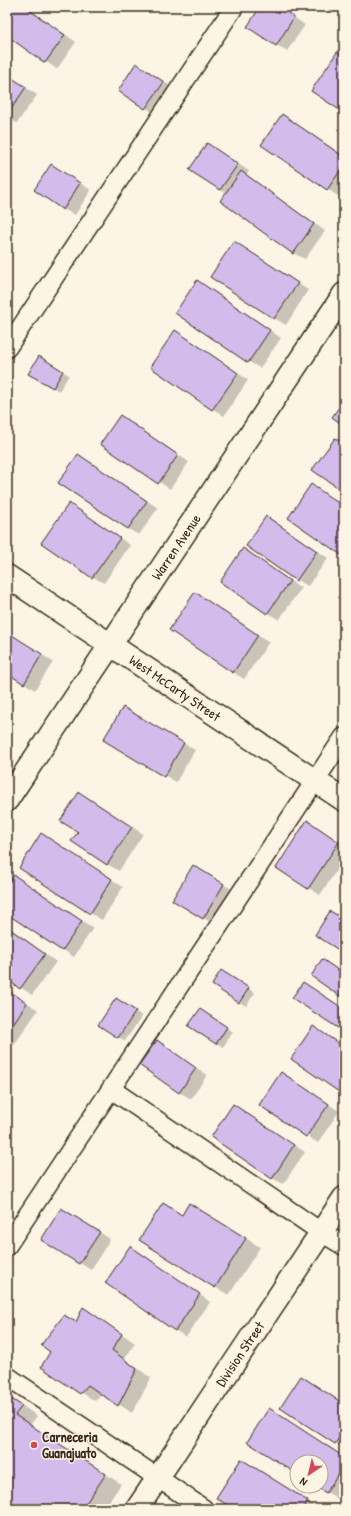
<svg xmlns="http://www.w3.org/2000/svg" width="351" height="1516" viewBox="0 0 351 1516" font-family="'Patrick Hand',sans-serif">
<rect width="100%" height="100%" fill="#fcf5e5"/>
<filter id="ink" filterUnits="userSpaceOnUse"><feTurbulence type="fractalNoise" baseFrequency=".025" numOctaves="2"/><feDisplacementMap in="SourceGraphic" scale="8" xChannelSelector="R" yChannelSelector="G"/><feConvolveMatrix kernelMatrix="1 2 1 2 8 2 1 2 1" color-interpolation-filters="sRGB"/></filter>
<g filter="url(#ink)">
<!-- shadow -->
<path fill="#0003" d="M7 7H26L76 42 57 69 7 35Z
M68 7H86L81 14Z
M261 7H278L305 25 287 51 276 45Z
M137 64 175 89 157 115 119 90Z
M7 75 37 95 17 123 7 118Z
M283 115 344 156V188L338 196 327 189Z
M218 151 249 171 246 175 325 231 305 259 293 253 227 193 220 190Z
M51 165 91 190 75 215 63 209Z
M234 242 308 290 286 325 274 318Z
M209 288 281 338 260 368 249 362Z
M176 331 248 380 224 416 213 409Z
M39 358 69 375 59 391 30 374Z
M131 423 189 462 170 489 101 444Z
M78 455 158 508 139 535 128 529Z
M69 504 130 545 104 583 93 577Z
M267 517 328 558 308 586 297 580Z
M243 549 301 588 279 620 221 582Z
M206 600 269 642 244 679 233 672Z
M7 632 53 662 35 690 7 672Z
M124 708 195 750 176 782 105 740Z
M80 793 143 834 119 871 107 864 79 832Z
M308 822 344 845V859L320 895 277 868Z
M53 841 123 887 102 920 90 913Z
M193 867 235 891 215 925 173 899Z
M26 883 93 928 74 957 7 913V887Z
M7 926 56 962 32 995 7 978Z
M228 975 255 993 246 1006 213 985Z
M7 989 38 1010 14 1045 7 1041Z
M123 1003 142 1016 125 1041 99 1025Z
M206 1014 233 1032 223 1047 190 1026Z
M157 1041 207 1075 191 1099 179 1092Z
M344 1047V1093L292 1059Z
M7 1049 10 1052 7 1057Z
M281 1073 339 1111 318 1143 260 1105Z
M233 1105 305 1152 283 1184 272 1178Z
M204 1212 260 1247 229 1295 215 1287Z
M73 1215 110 1239 91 1270 42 1240Z
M141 1254 210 1302 186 1337 175 1330Z
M84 1308 135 1343 125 1359 151 1378 132 1413 102 1393 95 1401 42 1367 51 1352 77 1324Z
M7 1395 37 1416 30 1425 121 1484 104 1509H7Z
M344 1404V1448L335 1443Z
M249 1442 344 1457V1490L338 1499 317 1486H321V1462H297V1473Z
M252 1467 319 1509H236Z"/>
<!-- building -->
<path fill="#d3bcec" stroke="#3b2a1e" d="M7 7H25L65 35 45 63 7 36Z
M260 7H279L294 17 276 46 247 27Z
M337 52 344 56V113L311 91Z
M136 63 164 82 145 109 118 91Z
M7 75 26 87 7 115Z
M282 114 344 157V165L327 190 261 145Z
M207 143 238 164 220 190 189 170Z
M51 164 80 183 63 210 34 190Z
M241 171 314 224 293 254 220 201Z
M234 241 298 283 274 319 210 277Z
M197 280 270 330 248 363 175 313Z
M175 330 238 373 212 410 150 367Z
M39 356 63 371 53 388 28 374Z
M344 400V426L332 417Z
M120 415 178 455 158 484 100 444Z
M335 438 344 444V492L312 470Z
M78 454 147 501 128 529 58 483Z
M311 484 344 507V557L288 518Z
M69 503 120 538 92 578 41 543Z
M266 516 317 551 296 581 246 546Z
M243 548 290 581 267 614 220 582Z
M195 592 258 635 233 673 169 630Z
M7 632 42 654 24 684 7 673Z
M123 707 184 743 164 777 103 740Z
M79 792 132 827 107 865 71 841 78 832 60 821Z
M307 820 339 842 308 889 276 868Z
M41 833 112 879 90 914 19 868Z
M193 865 224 884 203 919 172 900Z
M14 875 82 921 62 951 7 914V886Z
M330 911 344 919V948L342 952 315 935Z
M7 927 45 954 20 989 7 979Z
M322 959 344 974V999L311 976Z
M221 970 249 988 239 1003 212 985Z
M303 982 344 1009V1032L292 998Z
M7 989 27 1003 7 1033Z
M116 998 136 1011 118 1038 98 1025Z
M200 1009 227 1027 216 1044 188 1026Z
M313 1026 344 1047V1085L339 1092 291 1059Z
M157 1040 196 1068 179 1093 139 1065Z
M281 1072 329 1104 306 1137 259 1105Z
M233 1104 294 1145 272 1179 211 1137Z
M163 1203 182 1215 189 1203 246 1238 215 1288 139 1240Z
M61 1208 100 1232 79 1264 41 1240Z
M130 1246 200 1294 175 1331 105 1283Z
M83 1307 122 1334 112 1350 137 1369 118 1406 88 1385 80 1394 41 1367 50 1352 41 1345 64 1315 76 1322Z
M301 1376 344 1404V1430L335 1444 280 1408Z
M7 1396 22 1406 15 1415 106 1474 82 1509H7Z
M269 1408 344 1457V1466L326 1493 315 1486H321V1462H297V1474L247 1442Z
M241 1459 308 1501 304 1509H234L216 1498Z"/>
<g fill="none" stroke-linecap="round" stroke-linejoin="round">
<defs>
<path id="service" d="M7 348 234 7
M111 1089 321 1232 344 1246
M7 1246 344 737
M7 1376 204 1509"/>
<path id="minor" d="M7 576 344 800
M7 800 344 294
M137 1509 344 1198"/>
</defs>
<!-- service casing -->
<use href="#service" stroke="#3b2a1e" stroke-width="21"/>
<!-- minor casing -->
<use href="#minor" stroke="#3b2a1e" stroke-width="25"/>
<!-- service -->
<use href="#service" stroke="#fcf5e5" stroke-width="18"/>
<!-- minor -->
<use href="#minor" stroke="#fcf5e5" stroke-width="22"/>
</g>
</g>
<!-- markers -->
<circle fill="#d1495b" stroke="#fcf5e5" stroke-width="1.5" cx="34" cy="1445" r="4"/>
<g text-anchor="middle" stroke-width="3" stroke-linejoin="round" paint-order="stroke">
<!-- street labels -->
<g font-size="14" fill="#3b2a1e" stroke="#fcf5e5">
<text transform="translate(176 547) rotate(-56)" y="5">Warren Avenue</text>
<text transform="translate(175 688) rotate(34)" y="5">West McCarty Street</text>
<text transform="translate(240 1354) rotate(-56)" y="5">Division Street</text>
</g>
<!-- poi labels -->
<g font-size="14" font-weight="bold" fill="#3b2a1e" stroke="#fcf5e5" text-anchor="start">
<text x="42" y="1442">Carneceria<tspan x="42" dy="16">Guanajuato</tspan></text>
</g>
</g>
<!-- margin -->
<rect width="351" height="1516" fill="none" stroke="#fcf5e5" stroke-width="24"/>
<rect x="12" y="12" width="327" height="1492" fill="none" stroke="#3b2a1e" stroke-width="1.5" filter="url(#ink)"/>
<!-- north arrow -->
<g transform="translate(309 1474) rotate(215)"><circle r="19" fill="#fcf5e5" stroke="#afa495"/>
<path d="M0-3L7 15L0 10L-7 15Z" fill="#d1495b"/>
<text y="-6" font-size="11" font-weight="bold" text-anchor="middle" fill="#3b2a1e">N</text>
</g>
</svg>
